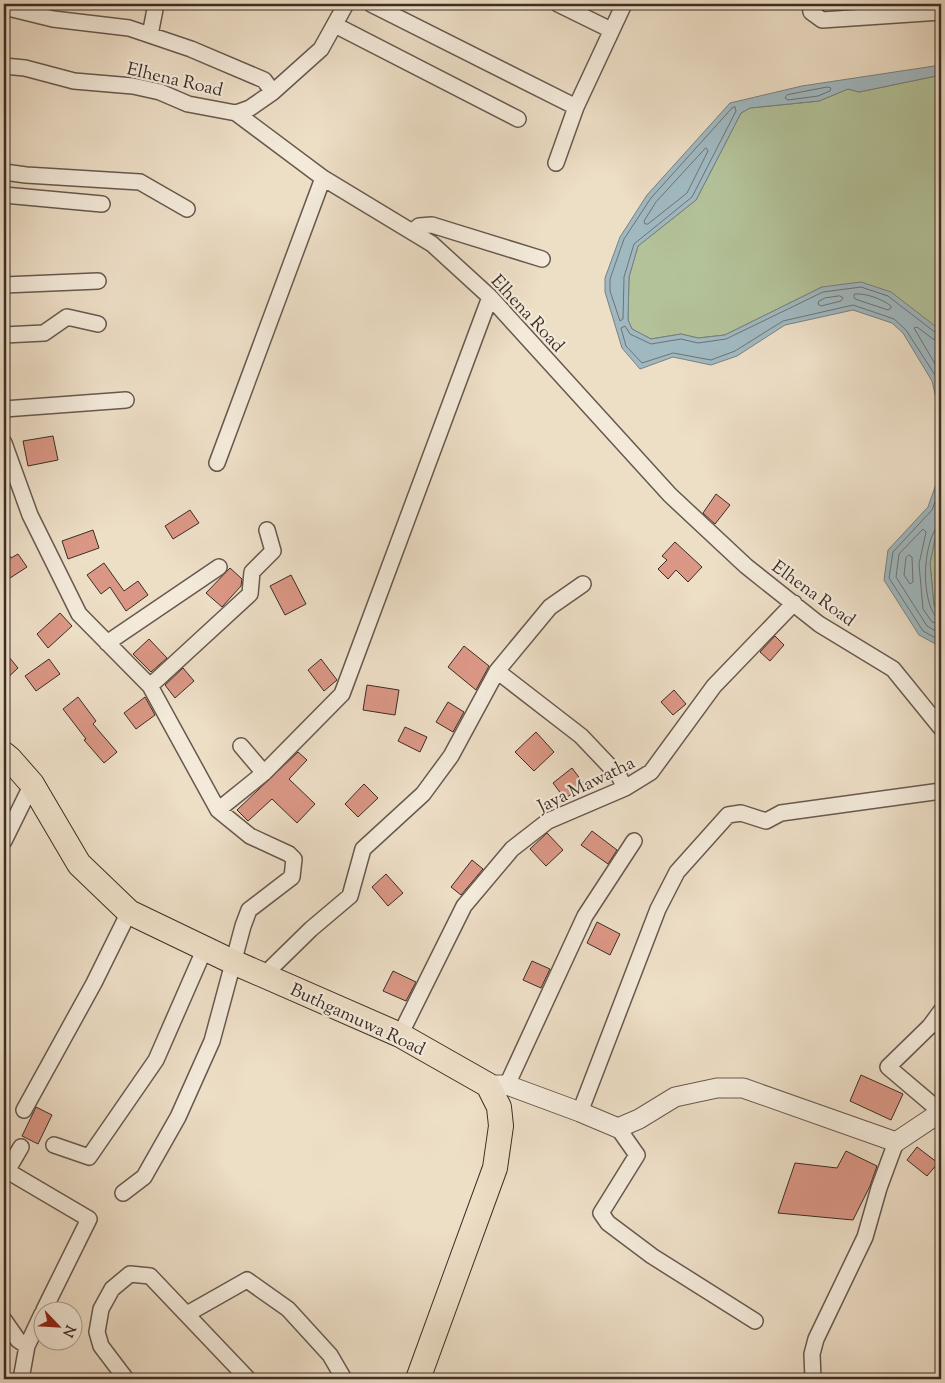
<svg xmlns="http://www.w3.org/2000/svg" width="945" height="1383" viewBox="0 0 945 1383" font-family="'Sorts Mill Goudy',serif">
<rect width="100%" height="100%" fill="#eddec6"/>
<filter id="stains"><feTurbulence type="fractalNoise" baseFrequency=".004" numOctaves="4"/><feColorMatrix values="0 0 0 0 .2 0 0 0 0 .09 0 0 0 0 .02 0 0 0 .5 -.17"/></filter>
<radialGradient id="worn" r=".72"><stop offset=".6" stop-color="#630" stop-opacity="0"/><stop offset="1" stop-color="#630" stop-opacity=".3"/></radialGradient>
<!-- green -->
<path fill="#b3c299" stroke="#787860" d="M941 75V333L939 329 822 287 725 335 698 338 681 334 651 339 632 329 628 320 629 277 638 246 696 200 741 113 750 108 819 101 848 89 859 92Z
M941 526V614L934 606 930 563 935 539Z"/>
<!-- water -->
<path fill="#a0b9c1" stroke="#788183" d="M941 65V75L859 92 848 89 819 101 750 108 741 113 696 200 638 246 629 277 628 320 632 329 651 339 681 334 698 338 725 335 822 287 861 282 891 292 939 329 941 333V419L932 381 903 333 892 323 853 310 785 325 737 356 711 365 673 357 640 369 622 348 605 292V278L620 237 647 195 730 103 802 86Z
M941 470V526L935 539 930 563 934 606 941 614V647L919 635 884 580 888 550 928 507Z"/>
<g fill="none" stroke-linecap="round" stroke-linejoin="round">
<!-- shore -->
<path stroke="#6e7374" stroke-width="1" d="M828 87 831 88 830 91 818 96 788 100 785 98 787 95Z
M735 107 736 111 692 197 634 244 624 277 623 319 620 321 610 291V279L624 239 651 198 732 108Z
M706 148 708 151 687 193 648 224H645L644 221 656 202Z
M855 294C866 293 882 299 891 306V308L888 310 855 299 854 297Z
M840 296 843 298 841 301 821 306 818 304 819 301 825 298Z
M941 335 936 333 888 296 861 287 823 292 726 339 698 343 681 339 651 344 630 334 625 326 621 328 626 346 642 363 673 353 711 360 735 351 783 321 853 305 894 319 906 330 937 378 941 397
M941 341 933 339 917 327 914 328 941 374
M941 485 932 510 893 552 889 578 923 631 941 641
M941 526 936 528C923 549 921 597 936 617L941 619
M909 555 912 557 913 582 910 584 904 575 906 558Z
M941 625 932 622 923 609 919 564 926 532 923 529 899 554 896 577 927 626 941 634"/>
</g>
<!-- building -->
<path fill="#da9785" stroke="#3c2d27" d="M53 436 58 460 28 466 23 441Z
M716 494 730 505 715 524 703 513Z
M190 510 199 523 173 539 165 526Z
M93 530 99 548 68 559 62 541Z
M675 542 702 567 688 582 676 570 668 579 658 569 667 560 662 556Z
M4 546 11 558 18 554 27 567 4 582Z
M104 563 124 591 138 581 148 595 126 611 110 587 101 594 87 575Z
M230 568 242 579 241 586 222 607 206 593Z
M291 575 306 604 285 615 270 586Z
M60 613 72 626 48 648 37 634Z
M775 636 784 645 770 661 760 652Z
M149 639 167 658 151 672 133 654Z
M464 646 489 666 476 690 448 667Z
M4 651 18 668 4 681Z
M49 659 60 674 36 691 25 676Z
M321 659 337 680 324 691 308 670Z
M183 668 194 681 175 698 165 685Z
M367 685 399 690 395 715 363 710Z
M674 690 686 704 673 715 661 702Z
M78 697 96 721 93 724 117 752 104 763 84 740 86 739 63 709Z
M145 697 155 715 136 729 124 713Z
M448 702 464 712 453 732 436 722Z
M405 727 427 737 420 752 398 741Z
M536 732 554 752 534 771 515 752Z
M298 752 307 760 289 779 315 804 297 823 272 799 248 821 237 810Z
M572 768 584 784 565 799 553 783Z
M364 784 378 798 358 817 345 804Z
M592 831 617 850 608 864 581 845Z
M547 833 563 850 546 866 530 849Z
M472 860 483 869 461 895 451 887Z
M386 874 403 893 388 906 372 887Z
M597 922 620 934 610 955 587 943Z
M532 961 550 969 541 988 523 980Z
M393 971 416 982 406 1001 383 991Z
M861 1075 903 1094 891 1120 850 1101Z
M36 1107 52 1115 38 1144 22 1136Z
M917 1147 938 1163 927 1176 907 1160Z
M846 1151 877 1166 870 1186 853 1220 778 1213 795 1163 837 1168Z"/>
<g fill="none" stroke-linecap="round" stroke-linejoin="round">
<defs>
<path id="minor" d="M371 4 576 107
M558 4 611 30
M810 4 811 12 822 20 941 12
M4 7 53 19 129 28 191 49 264 80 273 92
M335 25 518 119
M150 35 156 4
M4 66 25 68 74 81 133 86 160 92 188 104 236 113 323 178 432 244 490 297 670 495 746 566 819 624 893 669 941 728
M236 113 250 108 273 92 321 49 346 4
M556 163 576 107 624 4
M4 172 26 175 140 182 187 209
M4 195 102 204
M412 232 419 226 432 225 542 259
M4 285 98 281
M4 335 44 333 67 317 98 324
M4 409 126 400
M4 443 30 515 79 614 150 686 218 810 250 836 289 854 294 859 292 877 249 910 243 926 212 1041 178 1117 144 1177 123 1193
M217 463 323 178
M107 643 219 567
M497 671 581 736 619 776 625 788
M150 686 250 594 252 572 273 551 267 530
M241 746 264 773
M218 810 264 773 342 694 490 297
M4 841 32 784
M264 975 311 929 350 896 363 849 423 794 451 756 497 671 550 607 583 584
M400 1035 464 906 512 849 548 821 625 788 651 772 714 686 794 603
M507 1085 585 916 634 841
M24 1110 94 983 129 912
M580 1112 658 909 677 872 728 815 741 813 766 821 781 813 941 791
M941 1112 888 1067 930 1026 941 1011
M618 1128 637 1155 601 1213 608 1223 652 1256 755 1321
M54 1145 89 1157 156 1060 205 948
M4 1169 89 1219 44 1310
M7 1171 21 1147
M187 1314 247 1280 288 1309 330 1355 344 1379
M4 1320 18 1340 27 1346
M21 1379 27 1346 42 1314
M126 1379 101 1346 97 1332 101 1309 112 1289 130 1274 150 1276 248 1379
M813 1379 812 1354 816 1339 865 1237 879 1188 896 1142"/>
<path id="tertiary" d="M488 1085H507L580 1112 618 1128 639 1119 675 1097 717 1088H743L896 1142 941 1112"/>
<path id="primary" d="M4 754 10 759 32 784 79 864 129 912 233 962 400 1035 488 1085 499 1107 501 1126 495 1168 418 1379"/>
</defs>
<!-- minor casing -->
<use href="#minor" stroke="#68594f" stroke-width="18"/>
<!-- tertiary casing -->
<use href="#tertiary" stroke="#68594f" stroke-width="21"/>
<!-- primary casing -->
<use href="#primary" stroke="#3c2d27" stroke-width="26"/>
<!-- minor -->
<use href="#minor" stroke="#f3eada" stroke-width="15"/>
<!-- tertiary -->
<use href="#tertiary" stroke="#f3eada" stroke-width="19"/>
<!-- primary -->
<use href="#primary" stroke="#eddec6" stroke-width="24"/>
</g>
<g text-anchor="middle" stroke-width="4.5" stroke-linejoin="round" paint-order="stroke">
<!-- street labels -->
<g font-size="18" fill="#3c2d27" stroke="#f3eada">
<text transform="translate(175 79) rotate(13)" y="6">Elhena Road</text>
<text transform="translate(528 313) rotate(47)" y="6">Elhena Road</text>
<text transform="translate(814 593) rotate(36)" y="6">Elhena Road</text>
<text transform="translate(586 784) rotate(-26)" y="6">Jaya Mawatha</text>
<text transform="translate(358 1019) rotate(25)" y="6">Buthgamuwa Road</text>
</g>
</g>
<!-- margin -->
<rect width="945" height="1383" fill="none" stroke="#eddec6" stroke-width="20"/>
<rect x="5" y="5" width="935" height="1373" fill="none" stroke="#3c2d27" stroke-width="2.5"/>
<rect x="10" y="10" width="925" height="1363" fill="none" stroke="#3c2d27"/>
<!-- north arrow -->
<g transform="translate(58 1326) rotate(115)"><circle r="24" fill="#f3eada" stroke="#aa9e92"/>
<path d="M0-4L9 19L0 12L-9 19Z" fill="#8f2418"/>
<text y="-8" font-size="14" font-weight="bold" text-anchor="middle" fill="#3c2d27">N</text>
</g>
<rect width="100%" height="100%" filter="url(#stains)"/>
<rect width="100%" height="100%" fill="url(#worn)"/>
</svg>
